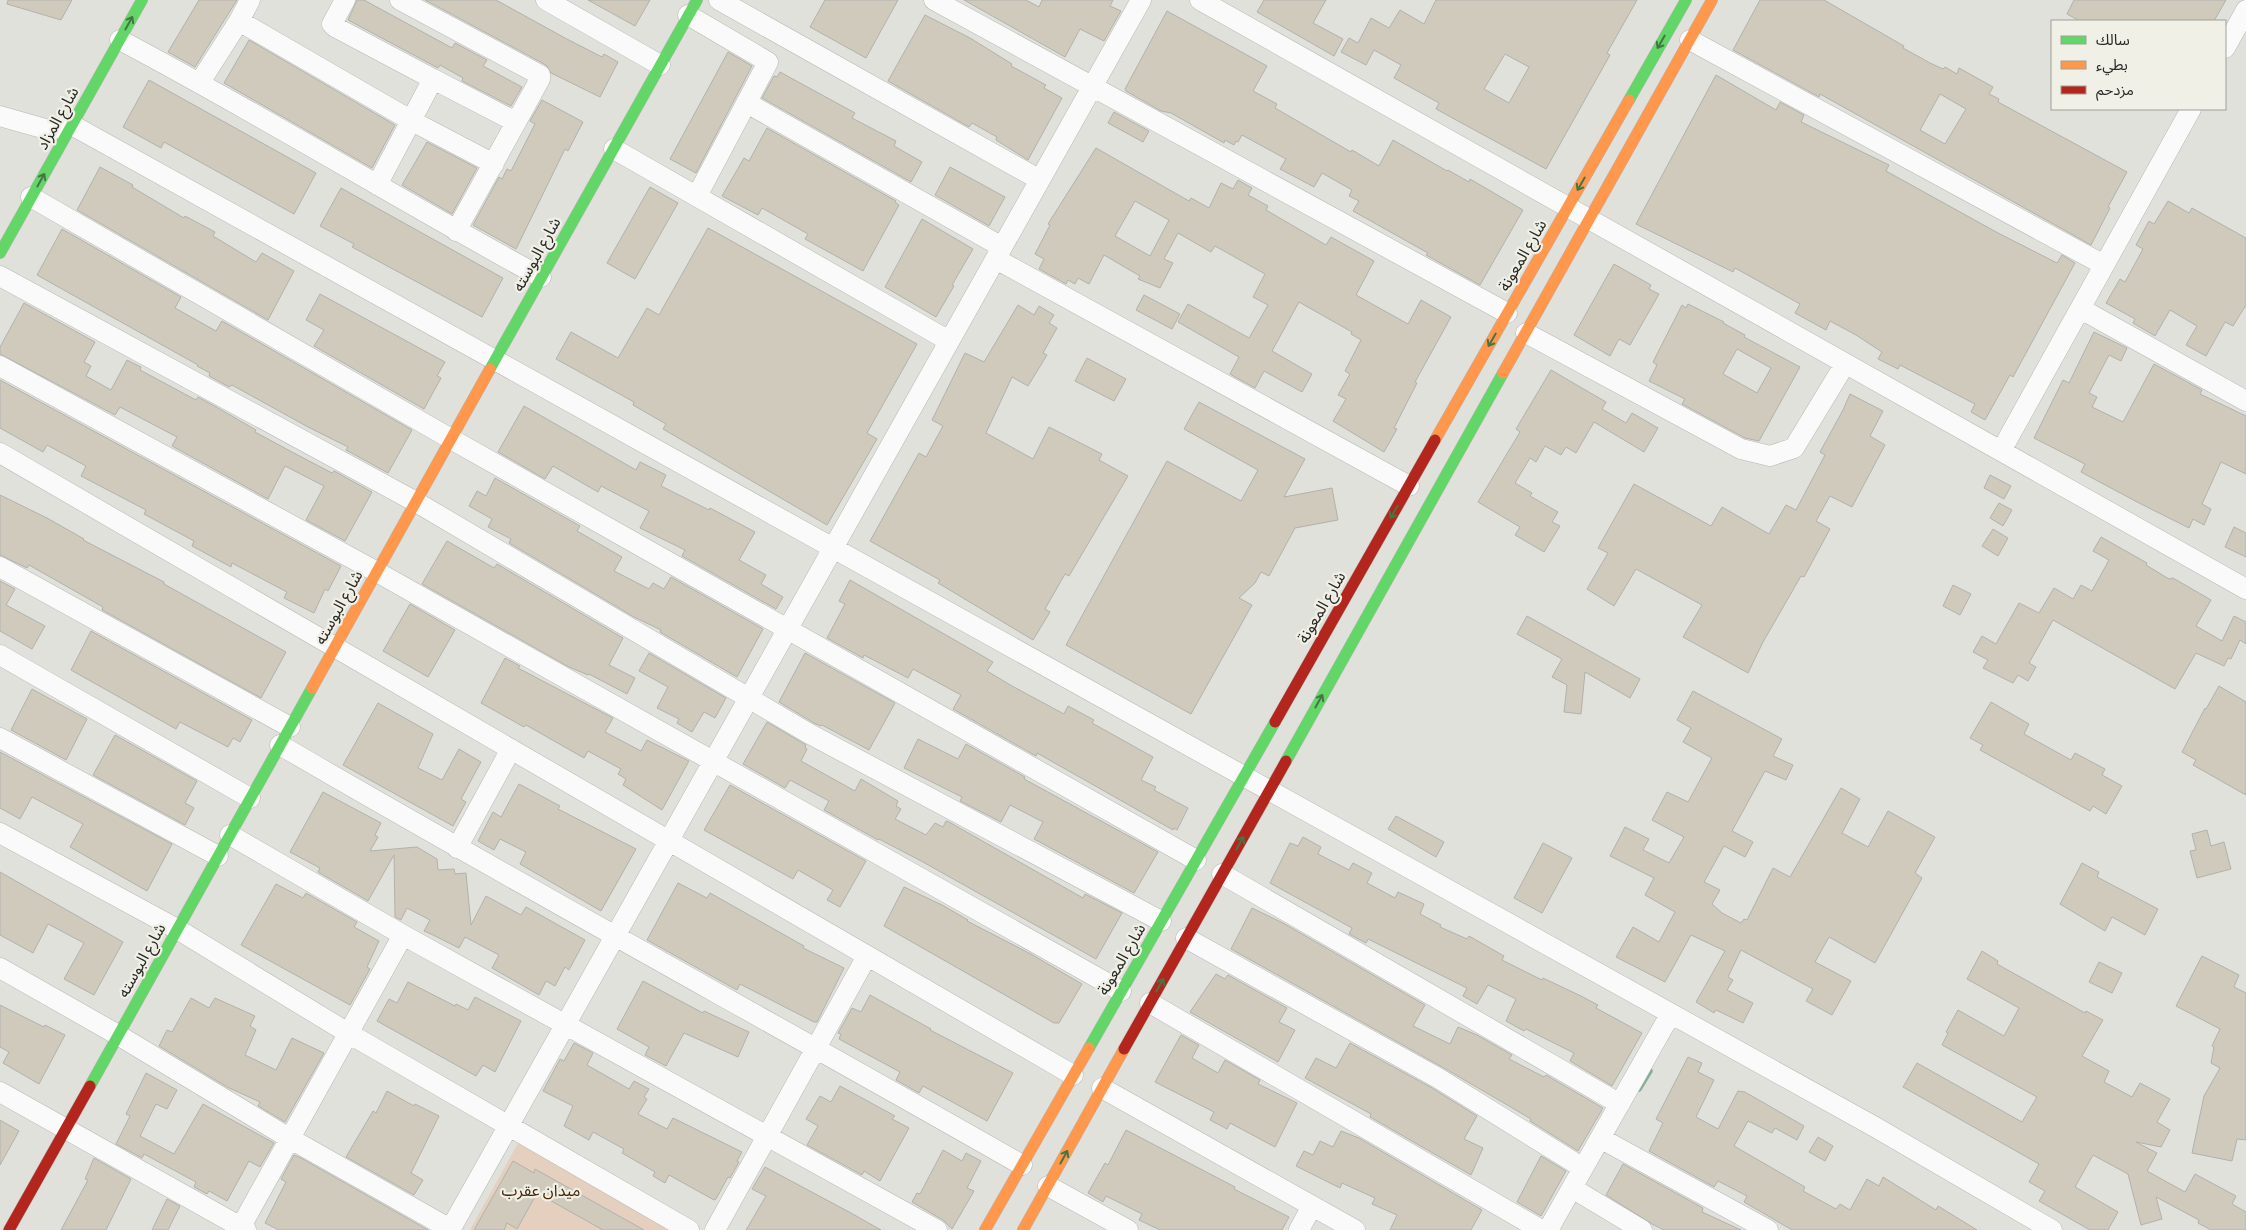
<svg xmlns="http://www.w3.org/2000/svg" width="2246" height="1230" viewBox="0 0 2246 1230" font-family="'Source Sans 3','Noto Sans Arabic',sans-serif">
<rect width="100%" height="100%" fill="#e1e1dc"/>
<!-- green -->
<path fill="#e5cfbe" d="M523 1134 694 1230H470Z"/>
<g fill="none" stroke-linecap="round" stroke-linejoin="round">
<!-- stream -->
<path stroke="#85b198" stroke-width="5.5" d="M1639 1089 1650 1071"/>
</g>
<!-- building -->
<path fill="#d0cabc" stroke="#b2b1ad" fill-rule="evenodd" d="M8 0H72L61 20 7 4Z
M199 0H237L195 67 168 52Z
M357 0H364L452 48 455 43 487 60 483 66 522 87 511 106 462 81 463 78 440 65 438 68 348 20Z
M425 0H496L565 38 602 57 604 54 618 62 600 97 551 73 546 65Z
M588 0H650L635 26Z
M825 0H898L866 58 810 27Z
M964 0H1026L1039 7 1042 0H1113L1110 6 1121 11 1104 41 1080 29 1065 57Z
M1264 0H1326L1313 23 1343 39 1334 56 1257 12Z
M1436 0H1637L1607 53 1610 55 1546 169 1436 109 1439 103 1394 78 1401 65 1374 50 1366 65 1341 52 1349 38 1358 43 1371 18 1389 28 1400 10 1424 24ZM1505 54 1529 67 1509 103 1484 89Z
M1760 0H1824L1904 46 1903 48 1930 63 1943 69 1945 67 1957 74 1959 68 1993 87 1989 94 1999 99 1998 102 2127 172 2108 207 2110 208 2091 245 1820 94 1819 97 1733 50ZM1940 94 1966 109 1945 144 1920 130Z
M2074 0H2226L2214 21H2080L2067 14Z
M1167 11 1267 66 1253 91 1277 104 1275 108 1351 152 1352 150 1379 166 1393 140 1447 171 1448 170 1469 182 1470 179 1523 210 1480 285 1426 255 1428 253 1353 211 1359 201 1349 196 1352 190 1322 173 1314 187 1280 169 1286 159 1242 135 1238 142 1236 141 1234 145 1225 140 1224 143 1171 113 1161 111 1126 91 1125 89Z
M925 15 970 38 1012 64 1011 66 1046 85 1044 88 1062 98 1028 160 996 140 997 137 972 123 969 127 888 81Z
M249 40 395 125 372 168 224 83Z
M728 52 752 66 696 173 670 159Z
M780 72 855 113 852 118 896 141 894 146 922 162 911 182 762 98 774 76 777 77Z
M1716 75 1776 110 1780 102 1804 115 1801 122 1889 165 1886 171 1998 233 2057 263 2062 255 2075 263 2013 377 2010 375 1985 420 1971 412 1975 404 1900 365 1898 369 1878 359 1882 352 1856 335 1830 321 1826 330 1795 313 1800 304 1735 268 1733 272 1636 224Z
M149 80 316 173 294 214 164 142 161 148 123 127Z
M542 100 583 122 568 151 565 149 516 249 473 225 499 177 502 179 507 169 511 171 535 124 530 121Z
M1114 112 1149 131 1143 142 1108 123Z
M767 128 896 201 895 202 899 205 863 271 805 239 808 234 762 208 758 215 722 196 744 158 749 161Z
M427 142 477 168 452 214 402 185Z
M1096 148 1189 201 1191 198 1209 208 1221 183 1233 189 1238 180 1252 188 1248 195 1268 206 1266 210 1326 245 1331 237 1374 261 1356 295 1408 324 1421 300 1451 317 1415 382 1417 383 1394 428 1397 429 1384 452 1333 421 1346 399 1338 395 1350 374 1345 371 1361 340 1351 334 1352 332 1299 302 1272 351 1312 374 1302 392 1264 371 1255 388 1235 377 1230 374 1239 357 1178 322 1188 304 1249 338 1268 305 1253 297 1265 274 1215 246 1211 252 1178 233 1164 259 1173 263 1160 288 1138 279 1140 276 1104 255 1089 284 1078 278 1075 284 1068 280 1066 284 1039 269 1044 259 1035 254 1050 225 1048 224ZM1135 201 1169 220 1150 256 1115 236Z
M100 167 133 185 132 187 184 218 185 216 215 232 213 236 256 262 262 253 294 271 268 320 77 210Z
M950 167 1005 197 989 226 935 195Z
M650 187 678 203 635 279 607 263Z
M341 188 503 278 482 317 352 247 354 244 320 226Z
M2168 201 2189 213 2192 208 2246 238V305L2233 326 2225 322 2206 356 2186 345 2197 326 2170 310 2155 336 2133 323 2135 319 2106 303 2120 279 2125 282 2143 249 2136 245 2149 221 2154 224Z
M922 219 973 249 952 285 954 286 936 317 885 287Z
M708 228 917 344 867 433 877 439 827 525 663 429 666 424 633 405 634 402 556 359 571 332 618 358 647 308 659 315Z
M62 229 181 297 175 308 216 331 222 321 412 430 388 473 346 450 348 447 308 427 232 385 229 387 209 376 210 373 197 366 198 365 37 275Z
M1614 264 1651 285 1649 289 1659 294 1630 345 1619 339 1610 356 1574 335Z
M320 294 445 362 437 376 441 378 424 409 314 346 324 330 306 320Z
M1144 295 1180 314 1172 329 1136 310Z
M24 303 95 342 84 362 91 366 86 376 111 390 127 360 141 367 140 370 196 400 198 397 218 408 256 430 255 432 292 452 332 473 334 471 372 492 345 541 306 520 324 486 285 466 268 499 172 446 177 437 120 407 115 415 0 354V347Z
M1688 304 1724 322 1723 323 1745 335 1744 337 1800 367 1759 441 1745 438 1682 404 1685 399 1649 381 1657 365 1653 362 1682 305 1686 308ZM1737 349 1771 368 1757 393 1723 374Z
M1018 305 1034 315 1039 306 1054 315 1049 323 1057 328 1043 353 1047 355 1028 386 1012 377 986 433 1033 459 1049 427 1102 454 1099 460 1128 476 1069 576 1065 574 1045 609 1050 612 1033 640 938 583 940 580 870 541 919 453 926 457 943 426 932 420 965 353 984 362Z
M2094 332 2127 348 2121 361 2109 355 2089 393 2097 397 2092 407 2123 422 2154 364 2202 390 2200 394 2246 416V474L2221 462 2202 504 2211 509 2204 525 2193 519 2189 528 2139 503 2081 472 2085 464 2034 438 2063 380 2069 383Z
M1087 358 1126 379 1114 401 1075 381Z
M1551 370 1606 402 1602 409 1626 423 1632 413 1658 428 1644 452 1594 422 1576 453 1566 447 1561 455 1545 446 1536 462 1530 458 1515 483 1532 493 1530 496 1558 512 1552 522 1560 526 1544 552 1515 535 1520 527 1478 502 1520 432 1516 429Z
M0 380 341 566 328 591 325 589 314 613 284 598 287 592 232 563 231 567 192 546 194 541 144 514 146 510 81 476 86 466 47 445 43 452 0 428Z
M1850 394 1883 411 1870 436 1885 445 1852 507 1830 496 1816 521 1830 529 1804 577 1801 576 1763 642 1748 673 1683 637 1702 605 1636 569 1614 606 1587 589 1608 553 1598 548 1634 484 1711 526 1722 507 1769 534 1786 505 1796 510 1825 455 1820 452 1843 410Z
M1199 402 1305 459 1284 497 1332 488 1338 520 1295 528 1269 576 1261 572 1255 583 1239 598 1252 605 1191 714 1066 645 1167 461 1241 501 1258 470 1184 429Z
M524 406 636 470 640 462 666 475 661 486 709 510 710 508 755 532 739 560 766 575 761 584 783 597 776 609 682 556 685 550 640 528 649 511 601 486 598 492 553 466 545 479 498 452Z
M1990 475 2011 486 2004 499 1984 488Z
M495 478 580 526 577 531 622 557 614 571 649 589 653 583 664 589 671 577 763 629 737 677 660 632 661 630 634 617 509 543 511 539 488 527 492 519 469 506 477 491 486 496Z
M0 495 47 518 84 539 83 540 164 582V584L286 652 261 698 102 610 103 607 29 565 27 568 0 555Z
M1999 503 2012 510 2003 526 1990 518Z
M2234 527 2246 533V557L2225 547Z
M1993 529 2008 538 1998 556 1982 546Z
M2101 537 2147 563 2146 565 2169 579 2173 578 2211 600 2196 626 2222 641 2234 616 2246 622V644L2240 640 2231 659 2228 658 2224 666 2196 653 2175 689 2053 620 2029 663 2036 667 2028 681 2018 675 2013 683 1983 668 1988 660 1973 652 1982 636 1996 644 2019 603 2039 613 2054 588 2073 599 2081 585 2092 591 2109 560 2093 551Z
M447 541 494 568 497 564 623 638 609 665 635 678 627 694 589 674 588 675 569 667 422 584Z
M850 580 993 662 987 671 1012 686 1064 714 1068 706 1094 720 1092 723 1153 757 1141 780 1156 787 1154 790 1188 808 1177 830 1174 828 1173 830 1037 753 1036 756 953 709 961 695 913 669 908 678 864 655 863 658 827 638 845 604 839 601Z
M0 581 15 589 6 605 45 626 32 649 0 631Z
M1953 585 1971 594 1960 615 1943 606Z
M410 604 455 630 428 677 383 651Z
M1527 616 1640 679 1630 698 1585 672 1581 714 1564 712 1567 685 1552 677 1562 659 1517 634Z
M91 631 252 720 240 742 233 738 228 747 180 722 176 729 71 670Z
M649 653 726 698 715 718 704 712 692 732 677 723 679 719 657 708 668 687 639 671Z
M805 653 895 703 869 750 822 725 821 726 814 723 779 702Z
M505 658 520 666 518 668 613 718 605 732 641 751 647 740 689 761 662 810 623 785 626 779 618 774 621 769 588 751 584 758 526 725 524 727 481 703Z
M2219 686 2246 702V795L2193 765 2196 760 2182 752 2205 708 2206 709Z
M32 689 87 719 66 760 11 730Z
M1693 691 1782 739 1773 756 1793 765 1786 780 1765 771 1732 831 1753 842 1745 857 1724 846 1704 882 1720 890 1712 904 1722 913 1741 923 1744 919 1747 920 1773 868 1790 877 1841 788 1860 799 1842 833 1868 847 1888 811 1935 837 1915 873 1922 878 1875 963 1829 937 1815 962 1851 981 1832 1015 1806 1001 1813 989 1741 950 1728 977 1733 980 1727 990 1753 1003 1743 1023 1716 1010 1714 1013 1696 1002 1725 951 1691 935 1665 982 1616 957 1633 927 1659 942 1675 912 1645 895 1654 878 1610 856 1625 827 1649 839 1643 850 1669 863 1684 837 1652 820 1667 792 1688 802 1712 758 1683 742 1691 728 1677 720Z
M1991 702 2029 724 2024 734 2071 760 2075 753 2105 769 2102 775 2122 786 2106 814 2093 806 2090 811 1980 750 1983 745 1970 738Z
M378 703 433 734 418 768 442 780 459 749 481 762 461 799 466 802 453 826 343 765Z
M767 722 806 745 805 748 807 749 801 761 855 791 861 779 898 801 896 806 901 809 895 819 926 835 935 823 943 827 946 821 949 822 1083 898 1085 894 1122 913 1096 959 923 862 879 839 878 840 824 810 829 801 790 780 785 788 743 764Z
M115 735 197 781 185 803 194 808 185 825 93 775Z
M918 739 958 759 966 744 1025 777 1024 779 1158 852 1134 893 1034 839 1043 822 1010 805 1001 822 960 801 962 797 904 768Z
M0 752 172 844 147 891 70 847 83 824 32 797 20 819 0 808Z
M519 784 560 806 558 809 636 849 601 911 520 864 526 852 500 839 494 850 478 841 493 812 501 817Z
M730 785 866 861 840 907 827 900 833 890 798 870 793 879 704 830Z
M323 792 381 823 375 835 378 837 370 851 417 847 437 859 438 870 454 869 455 874 466 873 471 925 486 896 521 915 526 907 585 940 569 970 565 967 555 986 546 981 539 995 492 968 499 955 465 937 459 948 433 935 424 931 430 920 407 908 401 920 395 917 394 855 368 901 318 872 320 868 290 852Z
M1396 816 1444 842 1436 857 1388 829Z
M2207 830 2211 846 2224 842 2231 869 2197 878 2190 851 2196 850 2192 834Z
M1303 837 1321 847 1318 854 1349 870 1353 863 1372 873 1367 883 1395 898 1398 892 1424 904 1420 914 1441 925 1440 927 1467 939 1469 936 1504 956 1502 960 1542 980 1543 978 1581 996 1598 1005 1596 1008 1642 1033 1612 1086 1570 1061 1574 1053 1526 1029 1524 1031 1506 1021 1516 999 1488 985 1477 1004 1463 996 1467 988 1368 939 1366 943 1349 934 1352 928 1270 883 1290 843 1298 846Z
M1543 843 1572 858 1542 913 1514 898Z
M2082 863 2099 872 2097 877 2158 909 2145 935 2112 917 2105 931 2060 904Z
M0 872 123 942 94 995 64 979 84 943 48 924 33 953 0 935Z
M678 883 707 898 710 893 804 946 803 948 844 968 817 1022H814L740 984 737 990 647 940Z
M276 884 303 898 306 893 357 922 354 927 379 941 367 967 370 969 350 1005 241 945Z
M904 887 942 905 968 920 967 921 1029 953 1082 984 1059 1023H1054L884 926Z
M1252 908 1283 923 1425 1005 1413 1026 1450 1044 1458 1027 1477 1035 1512 1055 1509 1059 1544 1077 1546 1075 1603 1108 1578 1151 1530 1121 1531 1119 1444 1068 1231 949Z
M1982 951 1998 961 1997 964 2085 1013 2086 1011 2103 1020 2082 1056 2109 1071 2104 1082 2132 1097 2140 1083 2170 1099 2157 1122 2170 1130 2161 1147 2136 1142 2157 1153 2147 1171 2185 1192 2195 1174 2236 1196 2232 1204 2246 1212V1230H2211L2198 1223 2199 1220 2156 1197 2162 1219 2141 1225 2128 1174 2093 1155 2075 1187 2118 1212 2108 1230H2090L2039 1201 2045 1191 2029 1182 2039 1164 1903 1087 1917 1063 2022 1122 2037 1097 1942 1045 1948 1033 1946 1032 1958 1010 2004 1036 2019 1008 1967 979Z
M2202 956 2239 975 2234 987 2246 993V1140L2237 1139 2232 1161 2192 1153 2204 1096 2220 1068 2211 1063 2214 1047 2212 1046 2220 1029 2176 1006Z
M2099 962 2122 973 2112 993 2089 982Z
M1216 974 1225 979 1228 975 1287 1008 1279 1022 1295 1030 1278 1062 1190 1012Z
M643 981 703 1013 704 1011 749 1032 738 1057 684 1033 666 1066 645 1055 649 1047 617 1029Z
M408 982 455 1006 456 1004 468 1010 475 997 521 1021 495 1072 483 1065 476 1076 377 1021 389 999 397 1003Z
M870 995 931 1029 930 1030 1013 1073 987 1121 923 1086 919 1093 896 1080 900 1072 839 1039 841 1034 838 1033 852 1008 861 1012Z
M191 998 209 1008 215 998 255 1016 250 1026 256 1030 245 1055 276 1070 292 1038 324 1053 285 1122 258 1106 260 1102 227 1087 159 1046 167 1030 172 1032Z
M0 1005 44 1027 45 1025 65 1035 39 1084 3 1063 9 1052 0 1047Z
M1181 1035 1199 1045 1192 1058 1218 1073 1225 1060 1260 1080 1258 1084 1297 1103 1275 1147 1230 1123 1227 1129 1210 1120 1214 1112 1155 1082Z
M574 1043 593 1053 587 1065 629 1089 634 1081 649 1089 644 1097 647 1099 638 1114 667 1129 673 1118 742 1152 737 1161 739 1162 730 1178 728 1177 716 1199 714 1200 669 1175 665 1183 653 1176 655 1172 622 1153 624 1149 593 1132 589 1140 564 1126 573 1106 543 1091 560 1059 564 1061Z
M1350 1043 1432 1088 1477 1116 1464 1139 1483 1148 1471 1175 1370 1117 1371 1114 1305 1078 1316 1058 1336 1068Z
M1688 1057 1702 1063 1698 1072 1714 1080 1696 1117 1718 1129 1738 1091 1745 1092 1804 1126 1797 1140 1775 1128 1772 1133 1748 1121 1734 1146 1805 1187 1803 1191 1836 1209 1840 1204 1850 1210 1867 1179 1879 1186 1883 1177 1936 1210 1938 1206 1977 1230H1792L1744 1202 1747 1196 1718 1181 1714 1187 1649 1151 1663 1123 1656 1119Z
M146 1073 177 1090 167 1109 156 1104 140 1136 174 1154 203 1104 274 1143 260 1167 249 1161 227 1201 209 1191 207 1194 194 1187 196 1182 144 1154 142 1158 116 1144 130 1116 126 1114Z
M840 1086 895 1116 892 1119 909 1128 880 1181 864 1171 862 1175 807 1145 818 1126 806 1119 820 1096 831 1102Z
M387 1091 414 1106 415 1104 439 1116 411 1173 423 1180 414 1195 346 1157 373 1111 376 1113Z
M0 1120 19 1131 0 1165Z
M1126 1130 1235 1187 1234 1189 1289 1217 1282 1230H1160L1139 1220 1142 1214 1106 1196 1103 1202 1088 1193 1105 1163 1108 1165Z
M1341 1131 1359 1138 1482 1210 1471 1230H1390L1397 1215 1372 1204 1375 1198 1342 1183 1340 1188 1296 1166 1304 1151 1313 1155 1320 1141 1333 1147Z
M1818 1137 1833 1146 1825 1161 1809 1152Z
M943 1150 962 1161 966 1153 981 1161 967 1188 974 1191 952 1229 943 1220 912 1202 917 1193 920 1194Z
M294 1155 301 1158 428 1230H279L265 1223 286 1182 281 1179Z
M1541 1156 1566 1171 1541 1216 1517 1202Z
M94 1158 131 1179 106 1230H61L88 1180 85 1179Z
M513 1161 534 1173 535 1169 644 1230H603L537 1193 517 1229 507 1223 504 1230H474Z
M1623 1164 1703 1208 1702 1212 1741 1230H1664L1652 1224 1606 1195Z
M765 1167 851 1213 881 1230H746L766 1196 752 1189Z
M167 1199 180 1206 168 1230H152Z"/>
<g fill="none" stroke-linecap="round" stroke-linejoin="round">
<defs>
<path id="street" d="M345 0 332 24 335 27 433 79 377 185
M400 0 540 75V79L456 231
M546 0 660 65
M719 0 1040 180
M934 0 1507 313
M1200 0 2246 589
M688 15 768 62 697 196
M239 21 250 0
M120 40C262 115 399 200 541 277
M1690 40 2104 265
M2225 48 2246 10
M433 79 516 122
M200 82 239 21 412 121 494 164
M747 103 1002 247
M0 116 49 130 72 125 1875 1127 2052 1230
M614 149 949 341
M31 197 451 439 1196 860
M996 259 1409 486
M0 276 416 502 808 733 1161 921
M2081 309 2246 401
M1526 333 1741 449 1770 456 1794 448 1845 364
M0 366 377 572 1121 991
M2001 451 2191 109
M0 453 1073 1075
M0 567 290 727
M0 655 250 798
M0 738 218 856
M280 745C525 888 775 1024 1022 1165
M0 833 177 929 348 1033 689 1230
M230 835 403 935 937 1230
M457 848 511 749
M1222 874 1620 1104
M1186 938 1438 1078 1583 1168
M0 968 118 1035 289 1138 450 1229
M1150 1003 1541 1230
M1102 1088 1355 1230
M0 1092 246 1230
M1600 1138 1768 1230
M1048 1186 1128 1230
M1572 1188 1642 1230
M239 1230 403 935
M450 1230 1141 0
M715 1230 867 956
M1299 1230 1312 1206
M1548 1230 1670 1015"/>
<path id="fast" d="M1629 100 1686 0
M0 253 142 0
M490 369 697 0
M1286 761 1503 373
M1089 1048 1275 722
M90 1086 312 688"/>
<path id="slow" d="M1503 373 1712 0
M1435 440 1629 100
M312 688 490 369
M985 1230 1089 1048
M1023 1230 1124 1049"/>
<path id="jam" d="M1275 722 1435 440
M1124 1049 1286 761
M9 1230 90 1086"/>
</defs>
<!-- street casing -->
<use href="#street" stroke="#b7b7b4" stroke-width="21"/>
<!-- fast casing -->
<use href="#fast" stroke="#b7b7b4" stroke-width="12"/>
<!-- slow casing -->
<use href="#slow" stroke="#b7b7b4" stroke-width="12"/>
<!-- jam casing -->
<use href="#jam" stroke="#b7b7b4" stroke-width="12"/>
<!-- street -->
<use href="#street" stroke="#fafafa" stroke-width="20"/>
<!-- fast -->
<use href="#fast" stroke="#63d668" stroke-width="11"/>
<!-- slow -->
<use href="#slow" stroke="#ff974d" stroke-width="11"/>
<!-- jam -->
<use href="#jam" stroke="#b3261e" stroke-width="11"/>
</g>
<!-- one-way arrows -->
<defs><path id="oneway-shaft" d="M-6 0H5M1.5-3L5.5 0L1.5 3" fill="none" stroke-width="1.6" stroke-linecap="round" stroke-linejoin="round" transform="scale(1.25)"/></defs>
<g stroke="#437643">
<use href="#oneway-shaft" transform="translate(129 23) rotate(-61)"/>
<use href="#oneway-shaft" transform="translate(1661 42) rotate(120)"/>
<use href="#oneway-shaft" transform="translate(41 180) rotate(-61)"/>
<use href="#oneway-shaft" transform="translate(1581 184) rotate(120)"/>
<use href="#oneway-shaft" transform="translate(1492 340) rotate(120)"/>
<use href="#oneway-shaft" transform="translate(1394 512) rotate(120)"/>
<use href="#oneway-shaft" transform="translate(1319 701) rotate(-61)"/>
<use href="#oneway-shaft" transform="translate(1240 843) rotate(-61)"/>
<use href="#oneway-shaft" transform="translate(1160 985) rotate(-61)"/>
<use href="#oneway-shaft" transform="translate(1064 1157) rotate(-61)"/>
</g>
<g text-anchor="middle" stroke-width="4.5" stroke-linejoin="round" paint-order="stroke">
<!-- street labels -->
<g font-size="16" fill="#282825" stroke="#f0f0e7">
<text transform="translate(57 118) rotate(-61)" y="6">شارع المزاد</text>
<text transform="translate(536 254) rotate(-61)" y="6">شارع البوسته</text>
<text transform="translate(1522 255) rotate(-60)" y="6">شارع المعونة</text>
<text transform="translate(338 607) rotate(-61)" y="6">شارع البوسته</text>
<text transform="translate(1321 607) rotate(-60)" y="6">شارع المعونة</text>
<text transform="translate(1121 959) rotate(-60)" y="6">شارع المعونة</text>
<text transform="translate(141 960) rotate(-61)" y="6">شارع البوسته</text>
</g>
<!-- park labels -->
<g font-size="16" fill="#492506" stroke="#f0f0e7">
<text x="541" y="1196">ميدان عقرب</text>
</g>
</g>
<!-- legend -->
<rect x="2051" y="20" width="175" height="90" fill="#f0f0e7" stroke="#a0a099"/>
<rect x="2061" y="36" width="25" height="8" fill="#63d668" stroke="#a0a099"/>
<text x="2096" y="45" font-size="15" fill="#282825">سالك</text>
<rect x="2061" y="61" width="25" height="8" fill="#ff974d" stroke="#a0a099"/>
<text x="2096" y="70" font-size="15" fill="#282825">بطيء</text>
<rect x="2061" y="86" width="25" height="8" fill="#b3261e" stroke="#a0a099"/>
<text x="2096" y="95" font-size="15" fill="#282825">مزدحم</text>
</svg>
